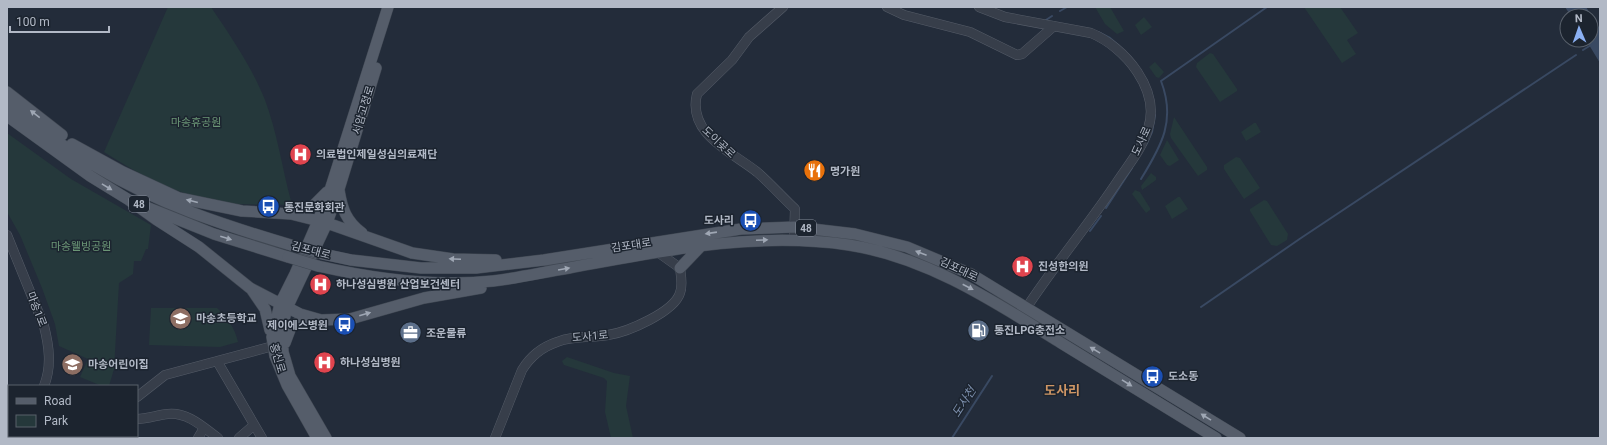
<svg xmlns="http://www.w3.org/2000/svg" width="1607" height="445" viewBox="0 0 1607 445" font-family="Roboto,'Noto Sans KR',sans-serif">
<rect width="100%" height="100%" fill="#232c3a"/>
<!-- green -->
<path fill="#25383b" d="M168 7H211C231 37 252 67 265 100 277 132 282 167 291 201L289 205C271 204 254 205 237 204 187 200 146 179 104 152Z
M1095 7H1110L1124 31 1117 34 1105 24Z
M1304 7H1340L1358 33 1347 40 1356 54 1342 63Z
M1144 17 1152 27 1141 35 1135 25Z
M1210 53 1213 54 1237 89V91L1220 102 1196 67 1197 63Z
M1155 62 1164 72 1159 78 1156 77 1149 67Z
M1174 117 1207 167V170L1198 176 1171 138 1170 134Z
M1254 123H1256L1261 132 1246 141 1241 132Z
M7 133 71 179 151 225 148 249H146L141 261H134L133 274 119 283 114 369 109 386H102L80 377 88 359 59 346 55 324 42 288 20 235 7 212Z
M1167 140 1179 160 1170 166 1167 165 1160 155Z
M1236 157 1240 158 1260 188 1244 199 1224 169V165Z
M1151 173 1156 177V180L1142 190 1141 186Z
M1135 190 1140 192 1150 208V210L1146 213 1132 194Z
M1178 197H1180L1188 209 1172 219 1165 206Z
M1264 200 1267 201 1288 234 1287 240 1277 246 1271 245 1250 211V209Z
M151 308H217C227 317 235 328 238 342L220 347 149 345Z
M567 357 614 373 630 376 626 406 633 438H611L605 412 607 381 604 378 564 365 562 361Z"/>
<!-- water -->
<path fill="#394962" d="M1565 7H1586L1600 29V63L1586 40H1591V16H1571Z"/>
<g fill="none" stroke-linecap="round" stroke-linejoin="round">
<!-- stream -->
<path stroke="#394962" stroke-width="2" d="M1060 11 1067 7
M1046 20 1052 16
M1098 32 1110 38 1118 45
M1583 50 1591 45
M1146 145 1152 132 1155 115
M1141 179C1162 145 1176 120 1161 81L1267 7
M1106 208 1132 168
M1090 231 1101 216
M1201 307 1301 238 1576 55
M952 438 992 376"/>
<defs>
<path id="minor" d="M783 7 749 37 732 60 697 94C687 134 732 152 757 172 770 183 782 197 795 209L794 240
M887 7 904 15 970 32 1017 55 1022 54 1054 26
M979 7 1005 17 1091 33C1125 47 1161 90 1148 129 1143 147 1130 163 1119 179 1090 223 1056 263 1027 307
M7 235 44 326C49 346 52 366 44 386
M217 361 262 438
M137 397 165 375 273 346
M137 419C148 419 157 415 168 414 188 412 203 427 218 438
M23 438 24 436
M57 438 58 436
M109 438 110 436
M198 438 204 428
M239 438 254 425
M495 438 522 370C530 357 542 347 557 342 573 335 591 338 608 335 628 332 674 312 680 293 683 285 681 276 680 268L659 253"/>
<path id="major" d="M7 92 62 135
M7 105C36 126 66 149 97 167 158 204 226 226 294 246
M7 116 90 176 129 200 214 234 288 257
M72 144 123 172 179 198 242 211 291 214 327 223 412 253 453 259 496 260
M339 190C342 209 346 221 362 233
M129 200 157 220 199 247 250 288 300 314 321 320 350 319 424 298 481 288
M291 214 313 206 327 192
M323 254 351 260 421 268H476L544 260 741 229 795 227 855 234 907 247 971 274 1240 438
M318 266C375 279 435 287 493 281 519 278 544 272 569 268 662 251 754 231 849 245 927 257 995 302 1061 343 1112 374 1164 406 1216 438
M680 268 701 246
M252 290 265 309 270 330
M285 343 291 327 300 321 312 318
M317 438 287 385 275 356 272 337 280 304 295 274 318 221 331 187 388 7
M326 438 290 376 283 352 282 328 287 308 327 223 339 189 376 68"/>
</defs>
<!-- minor casing -->
<use href="#minor" stroke="#555c68" stroke-width="10"/>
<!-- major casing -->
<use href="#major" stroke="#404853" stroke-width="12"/>
<!-- minor -->
<use href="#minor" stroke="#373e4a" stroke-width="9"/>
<!-- major -->
<use href="#major" stroke="#555d6a" stroke-width="11"/>
<defs>
<path id="major-bridge" d="M294 246 323 254
M288 257 318 266"/>
</defs>
<!-- major-bridge casing -->
<use href="#major-bridge" stroke="#404853" stroke-width="12" stroke-linecap="butt"/>
<!-- major-bridge -->
<use href="#major-bridge" stroke="#555d6a" stroke-width="11"/>
</g>
<!-- one-way arrows -->
<defs><path id="oneway-solid" d="M-6-.8H1V-3.2L6.5 0L1 3.2V.8H-6Z"/></defs>
<g fill="#9fa7b4">
<use href="#oneway-solid" transform="translate(35 114) rotate(-142)"/>
<use href="#oneway-solid" transform="translate(107 187) rotate(31)"/>
<use href="#oneway-solid" transform="translate(192 201) rotate(-166)"/>
<use href="#oneway-solid" transform="translate(711 233) rotate(172)"/>
<use href="#oneway-solid" transform="translate(226 238) rotate(17)"/>
<use href="#oneway-solid" transform="translate(762 240) rotate(-2)"/>
<use href="#oneway-solid" transform="translate(921 253) rotate(-159)"/>
<use href="#oneway-solid" transform="translate(455 259) rotate(-177)"/>
<use href="#oneway-solid" transform="translate(564 269) rotate(-10)"/>
<use href="#oneway-solid" transform="translate(968 287) rotate(27)"/>
<use href="#oneway-solid" transform="translate(365 314) rotate(-16)"/>
<use href="#oneway-solid" transform="translate(1095 350) rotate(-149)"/>
<use href="#oneway-solid" transform="translate(1127 383) rotate(32)"/>
<use href="#oneway-solid" transform="translate(1206 417) rotate(-148)"/>
</g>
<!-- icons -->
<defs>
<symbol id="hospital-disc" viewBox="-11 -11 22 22"><circle r="9.5" fill="#e0444e" stroke="#1c242f"/><path d="M-5-5h3v3.5h4V-5h3V5h-3V1.5h-4V5h-3Z" fill="#fff"/></symbol>
<symbol id="restaurant-disc" viewBox="-11 -11 22 22"><circle r="9.5" fill="#e8710a" stroke="#1c242f"/><path d="M-5-6h1v4h1v-4h1v4h1v-4h1v5L-1.5 .5V6h-2V.5L-5-1ZM5-6V6H3V1.5H1.5Q1.5-4 5-6Z" fill="#fff"/></symbol>
<symbol id="bus-disc" viewBox="-11 -11 22 22"><circle r="9.5" fill="#1a4fb4" stroke="#1c242f"/><path d="M-5-6H5V4H4V6H2V4H-2V6H-4V4H-5ZM-3.5-4V0h7V-4ZM-3.5 1.2v1.5H-2V1.2ZM2 1.2v1.5H3.5V1.2Z" fill="#fff"/></symbol>
<symbol id="school-disc" viewBox="-11 -11 22 22"><circle r="9.5" fill="#8d6e63" stroke="#1c242f"/><path d="M0-5L7-2L0 1L-7-2ZM-4 1L0 2.5L4 1V4Q0 6-4 4Z" fill="#fff"/></symbol>
<symbol id="fuel-disc" viewBox="-11 -11 22 22"><circle r="9.5" fill="#5c6f8a" stroke="#1c242f"/><path d="M-5.5-6h7V0h2V4h1.3V-2.5L3-4.5l.8-.8L6-3V5H2.5V1h-1V6h-7ZM-4.2-4.7v3.2H.2V-4.7Z" fill="#fff"/></symbol>
<symbol id="office-disc" viewBox="-11 -11 22 22"><circle r="9.5" fill="#5c6f8a" stroke="#1c242f"/><path d="M-6-3h4V-5.5h4V-3h4V5H-6ZM-1-4.5V-3h2v-1.5ZM-6 0V1H6V0Z" fill="#fff"/></symbol>
</defs>
<g fill-rule="evenodd">
<use href="#hospital-disc" x="288" y="142" width="25" height="25"/>
<use href="#restaurant-disc" x="802" y="158" width="25" height="25"/>
<use href="#bus-disc" x="256" y="194" width="25" height="25"/>
<use href="#bus-disc" x="738" y="208" width="25" height="25"/>
<use href="#hospital-disc" x="1010" y="254" width="25" height="25"/>
<use href="#hospital-disc" x="308" y="272" width="25" height="25"/>
<use href="#school-disc" x="168" y="306" width="25" height="25"/>
<use href="#bus-disc" x="332" y="312" width="25" height="25"/>
<use href="#fuel-disc" x="966" y="318" width="25" height="25"/>
<use href="#office-disc" x="398" y="320" width="25" height="25"/>
<use href="#hospital-disc" x="312" y="350" width="25" height="25"/>
<use href="#school-disc" x="60" y="352" width="25" height="25"/>
<use href="#bus-disc" x="1140" y="364" width="25" height="25"/>
</g>
<g text-anchor="middle" stroke-width="3" stroke-linejoin="round" paint-order="stroke">
<!-- shield labels -->
<g fill="#1c242f" stroke="#858c99" stroke-width="1">
<rect x="129" y="196" width="20" height="16" rx="3"/>
<rect x="796" y="220" width="20" height="16" rx="3"/>
</g>
<g font-size="10" font-weight="bold" fill="#b2b9c6">
<text x="139" y="208">48</text>
<text x="806" y="232">48</text>
</g>
<!-- street labels -->
<g font-size="11" fill="#b2b9c6" stroke="#1c242f">
<text transform="translate(363 110) rotate(-73)" y="4">서암고정로</text>
<text transform="translate(1141 141) rotate(-65)" y="4">도사로</text>
<text transform="translate(719 142) rotate(43)" y="4">도이곶로</text>
<text transform="translate(631 245) rotate(-9)" y="4">김포대로</text>
<text transform="translate(311 250) rotate(15)" y="4">김포대로</text>
<text transform="translate(959 269) rotate(25)" y="4">김포대로</text>
<text transform="translate(37 309) rotate(69)" y="4">마송1로</text>
<text transform="translate(590 336) rotate(-5)" y="4">도사1로</text>
<text transform="translate(278 358) rotate(74)" y="4">흥신로</text>
</g>
<!-- park labels -->
<g font-size="11" fill="#6b9676" stroke="#1c242f">
<text x="196" y="126">마송휴공원</text>
<text x="81" y="250">마송웰빙공원</text>
</g>
<!-- poi labels -->
<g font-size="11" font-weight="bold" fill="#b2b9c6" stroke="#1c242f" text-anchor="start">
<text x="316" y="158">의료법인제일성심의료재단</text>
<text x="830" y="175">명가원</text>
<text x="284" y="211">통진문화회관</text>
<text x="734" y="224" text-anchor="end">도사리</text>
<text x="1038" y="270">진성한의원</text>
<text x="336" y="288">하나성심병원 산업보건센터</text>
<text x="196" y="322">마송초등학교</text>
<text x="328" y="329" text-anchor="end">제이에스병원</text>
<text x="994" y="334">통진LPG충전소</text>
<text x="426" y="337">조운물류</text>
<text x="340" y="366">하나성심병원</text>
<text x="88" y="368">마송어린이집</text>
<text x="1168" y="380">도소동</text>
</g>
<!-- water labels -->
<g font-size="12" font-style="italic" fill="#7c8fac" stroke="#1c242f">
<text transform="translate(964 402) rotate(-57)" y="4">도사천</text>
</g>
<!-- quarter labels -->
<g font-size="13" font-weight="bold" fill="#ce9665" stroke="#1c242f">
<text x="1062" y="395">도사리</text>
</g>
</g>
<!-- border -->
<rect width="1607" height="445" fill="none" stroke="#b2b9c6" stroke-width="16"/>
<!-- legend -->
<rect x="8" y="385" width="130" height="52" fill="#1c242f" stroke="#58606b"/>
<rect x="16" y="398" width="20" height="6" fill="#555d6a" stroke="#58606b"/>
<text x="44" y="405" font-size="12" fill="#b2b9c6">Road</text>
<rect x="16" y="415" width="20" height="12" fill="#25383b" stroke="#58606b"/>
<text x="44" y="425" font-size="12" fill="#b2b9c6">Park</text>
<!-- north arrow -->
<g transform="translate(1579 28) rotate(358)"><circle r="19" fill="#1c242f" stroke="#58606b"/>
<path d="M0-3L7 15L0 10L-7 15Z" fill="#8bb0f2"/>
<text y="-6" font-size="11" font-weight="bold" text-anchor="middle" fill="#b2b9c6">N</text>
</g>
<!-- scale -->
<path d="M10 26v6h99v-6" fill="none" stroke="#b2b9c6" stroke-width="2"/>
<text x="16" y="26" font-size="12" fill="#b2b9c6" stroke="#1c242f" stroke-width="3" paint-order="stroke">100 m</text>
</svg>
